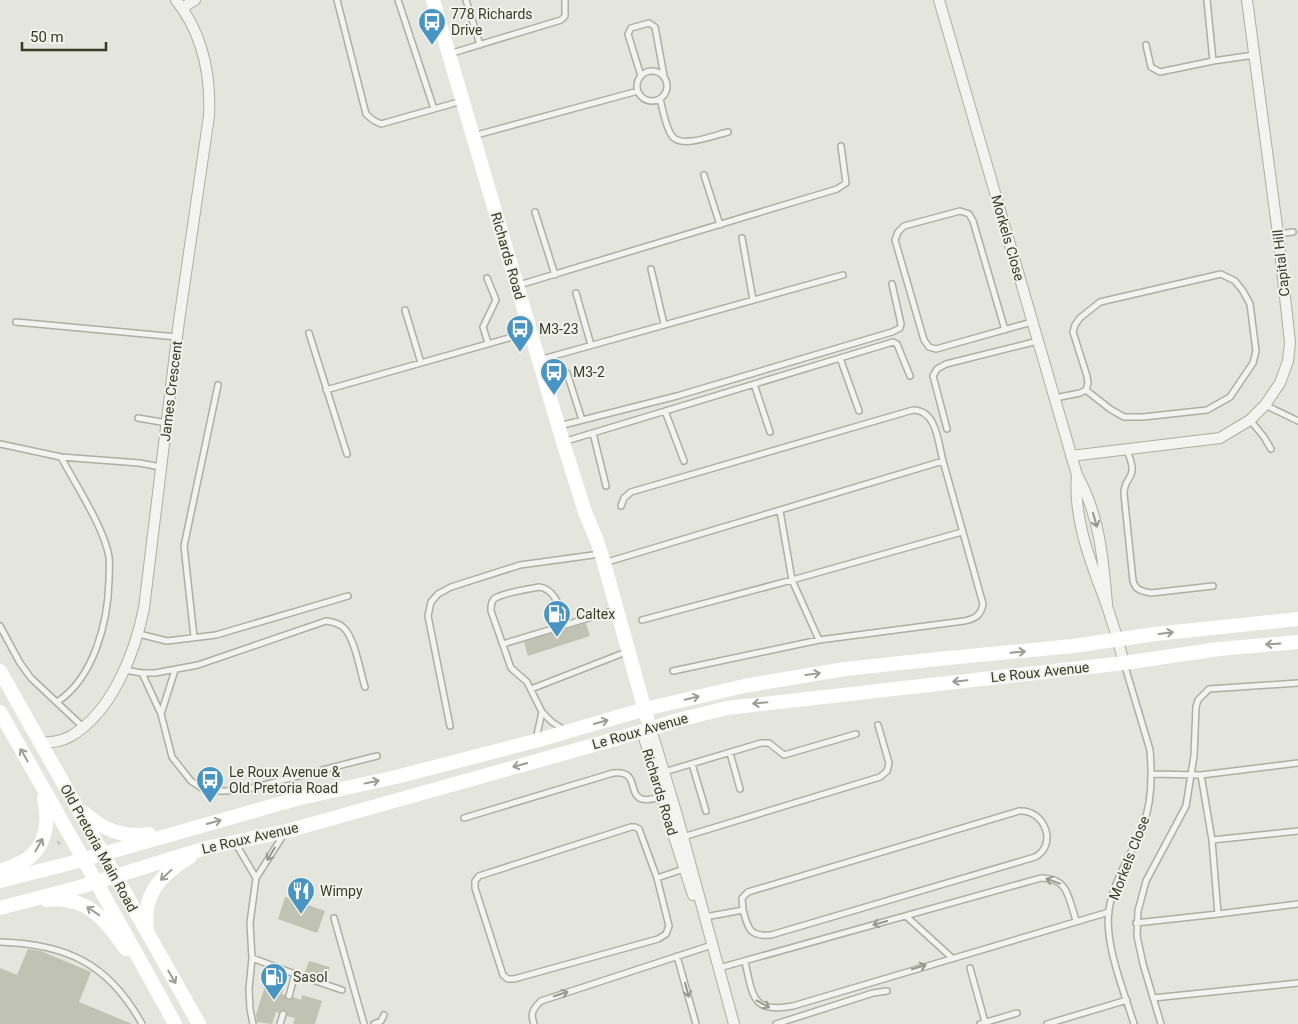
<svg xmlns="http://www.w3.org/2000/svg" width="1298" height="1024" viewBox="0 0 1298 1024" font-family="Roboto,sans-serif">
<rect width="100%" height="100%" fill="#e4e5dc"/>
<!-- building -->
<path fill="#c0c2b4" d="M586 623 590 636 528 656 524 642Z
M285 897 325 911 317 933 278 919Z
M28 949 41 951 91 972 79 1002 132 1024H0V968L17 975Z
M309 961 330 967 326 979 305 972Z
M269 972 287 977 282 994 285 995 287 1000H291L293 997 301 1000 302 995 322 1001 315 1024H293L295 1018 287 1016 286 1011 282 1010 279 1013 276 1012 272 1024 257 1022 256 1015Z"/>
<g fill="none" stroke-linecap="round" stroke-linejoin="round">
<defs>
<path id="lane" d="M337 0 366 114 373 120 381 124 462 101
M398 0 434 109
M466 0 480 45
M1207 0 1213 61
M1146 45 1151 67 1160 72 1213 61 1254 55
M449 54 561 20 565 16V0
M637 86a15 15 0 1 1 30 0a15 15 0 1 1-30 0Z
M641 76 628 34 631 28 649 23 655 27 664 76
M660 99C663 110 665 126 672 136 681 149 715 135 728 132
M473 136 638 91
M704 175 720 225
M535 212 555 275
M1278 234 1293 232
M742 238 753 300
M651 269 664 324
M487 278 496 300 483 327 488 343
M519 285 837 189 846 183 841 146
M576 293 591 345
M405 310 421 363
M16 322 177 337
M1005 330 973 221 969 214 960 211 904 226 898 232 895 240 924 340 929 347 936 349 1032 322
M309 333 347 454
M840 358 859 411
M539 360 843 275
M567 373 582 420
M754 384 770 432
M326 390 530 332
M1055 398 1080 393 1086 390 1088 383 1087 376 1073 332 1075 325 1080 318 1100 302 1221 274 1235 281 1243 291 1250 304 1256 351 1253 363 1230 397 1207 410 1143 417H1124L1110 409 1086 390
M1265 405 1298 421
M665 411 684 461
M138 418 167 423
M1250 420 1264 437 1271 449
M559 426 677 396 892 332 900 328 901 324 892 284
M947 429 933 376 937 369 946 364 1038 341
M593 433 606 486
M563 442 893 342 897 344 910 376
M0 444 61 457 139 463 161 467
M1127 450C1129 456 1133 464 1132 471 1131 480 1124 480 1124 494L1133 581C1136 591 1142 591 1151 593L1213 586
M621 506 624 498 631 492 913 410C937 410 938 443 943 461
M780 511 792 580 819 640
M604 563 943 461 983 604C981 616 974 619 964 621L819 640 673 671
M642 620 792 580 962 532
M0 626 20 663 31 678 83 727
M139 634 167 641 216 635 348 596
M194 637 184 546 218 385
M503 644 615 610
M1124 663 1150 750C1152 774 1152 803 1143 825 1133 853 1113 880 1109 910 1104 944 1124 991 1134 1024
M124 670 142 673H155L198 665 326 621C333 622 339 623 344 628 355 639 360 671 365 687
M142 673 161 714 172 757 191 781 206 791H225L248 789 377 756
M531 689 621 654
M57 702C94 678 108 622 109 580 109 572 110 564 109 557 104 527 75 484 61 457
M161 714 175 670
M450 726 428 616 431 602 438 594 451 587 520 565 593 555
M563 729 552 722 542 712 527 682 511 668 491 611C491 606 491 602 494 599 501 593 529 589 539 587 556 589 560 610 567 624
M536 739 542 712
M730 753 740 789
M692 764 706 811
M664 772 761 743H769L784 755 856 734
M1151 774 1201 775 1298 763
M1201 775 1212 840 1218 914 1298 904
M464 818 613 773C640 770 627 794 642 799 647 801 656 798 661 797
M631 827H635L639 829 657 878 669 926 666 934 658 939 514 979H508L503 975 475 888V881L479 876Z
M683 837 880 777 887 771 889 763 878 725
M1212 840 1298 831
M236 844 256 878
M657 878 684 869
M906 916 951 957
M705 917 743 910 742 898 748 892 1019 811C1045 809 1058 845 1035 857L771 935C749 937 748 928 743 910
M334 918 364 1024
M1136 923 1218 914
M0 942C67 944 109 964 142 1024
M677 956 696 1024
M252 958 295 974 289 996
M745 962C753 995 751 1014 793 1006L1109 912
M719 968 1041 878C1069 878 1068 898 1076 920
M970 968 985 1022
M295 974 342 990
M1153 998 1298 983
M253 1024 250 1009 249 989 252 958 250 923 256 878 284 834
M280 1024 283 1014
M374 1024 381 1021 384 1015
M534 1024C530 1013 533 1009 541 1001L712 945
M776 1024 873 993 887 991
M980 1024 1017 1013
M1047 1024 1127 1000
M1161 1024 1143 964 1137 936 1138 911 1146 881 1186 806 1194 756 1196 707 1198 700 1209 689 1298 683"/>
<path id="street" d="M939 0 1077 475C1100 516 1103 559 1107 604
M182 8 195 0
M1071 456 1220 438 1250 420 1265 405 1280 383 1288 361 1290 342 1278 234 1247 0
M1077 475C1073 519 1091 563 1106 603 1113 623 1119 643 1124 663
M651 729 677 815 734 1024
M642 731 674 837 693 895
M40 743C51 742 61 742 71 736 112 712 135 653 144 608L179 321 209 116C211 74 202 33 176 0"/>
</defs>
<!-- lane casing -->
<use href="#lane" stroke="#adafa2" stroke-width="8"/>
<!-- street casing -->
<use href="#street" stroke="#adafa2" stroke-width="12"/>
<!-- path -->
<path stroke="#bec0b7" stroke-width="2" stroke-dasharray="4 4" stroke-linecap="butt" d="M58 841 61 848"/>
<!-- lane -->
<use href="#lane" stroke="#f3f4ef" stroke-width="5"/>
<!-- street -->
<use href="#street" stroke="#f3f4ef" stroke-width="10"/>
<!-- secondary -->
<path stroke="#fff" stroke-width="14" d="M433 0 563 442 585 512 597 541 604 563 647 718
M0 671 199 1024
M0 712C59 816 118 919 175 1024
M83 812C103 829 121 838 149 834
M0 871C11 867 24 863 32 855 47 841 49 817 44 799
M0 881 67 864 300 798 396 777 535 741 645 709 744 686 845 669 938 659 1073 646 1155 634 1298 619
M47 900C89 896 104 919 126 949
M0 908 80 887 206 848 287 831 651 729 678 720 727 708 1124 663 1219 649 1298 642
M147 930C142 894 161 874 190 857"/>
</g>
<!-- one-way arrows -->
<defs><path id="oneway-shaft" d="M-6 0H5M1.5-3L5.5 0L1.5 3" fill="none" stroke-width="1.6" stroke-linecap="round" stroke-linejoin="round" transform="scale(1.25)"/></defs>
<g stroke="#95988b">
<use href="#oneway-shaft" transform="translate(1095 520) rotate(74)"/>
<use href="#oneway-shaft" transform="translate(271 854) rotate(121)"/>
<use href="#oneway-shaft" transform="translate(1053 881) rotate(-160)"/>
<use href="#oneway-shaft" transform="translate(880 923) rotate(164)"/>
<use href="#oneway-shaft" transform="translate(919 967) rotate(-17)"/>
<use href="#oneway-shaft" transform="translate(687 990) rotate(75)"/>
<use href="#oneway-shaft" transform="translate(561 994) rotate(-18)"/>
<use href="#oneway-shaft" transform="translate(763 1004) rotate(29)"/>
</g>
<g stroke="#9b9d93">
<use href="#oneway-shaft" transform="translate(1166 633) rotate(-7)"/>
<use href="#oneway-shaft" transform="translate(1273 644) rotate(176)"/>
<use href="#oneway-shaft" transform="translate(1018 652) rotate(-5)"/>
<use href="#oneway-shaft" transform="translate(813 674) rotate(-8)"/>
<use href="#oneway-shaft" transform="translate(960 681) rotate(174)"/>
<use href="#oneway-shaft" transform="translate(692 698) rotate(-14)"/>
<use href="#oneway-shaft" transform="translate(760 703) rotate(174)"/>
<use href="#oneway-shaft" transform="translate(601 722) rotate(-16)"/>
<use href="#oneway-shaft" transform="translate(24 755) rotate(-120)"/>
<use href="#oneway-shaft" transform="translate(520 765) rotate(164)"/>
<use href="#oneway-shaft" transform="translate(372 782) rotate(-12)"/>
<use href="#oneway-shaft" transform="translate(214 822) rotate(-16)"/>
<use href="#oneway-shaft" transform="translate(39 845) rotate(-61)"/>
<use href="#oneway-shaft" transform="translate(166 875) rotate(137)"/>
<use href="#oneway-shaft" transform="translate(93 911) rotate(-146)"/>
<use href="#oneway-shaft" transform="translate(172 977) rotate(60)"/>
</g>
<!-- icons -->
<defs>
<symbol id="bus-pin" viewBox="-11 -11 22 30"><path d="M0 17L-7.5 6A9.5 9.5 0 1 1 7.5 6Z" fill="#4895c4" stroke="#f2f3ec"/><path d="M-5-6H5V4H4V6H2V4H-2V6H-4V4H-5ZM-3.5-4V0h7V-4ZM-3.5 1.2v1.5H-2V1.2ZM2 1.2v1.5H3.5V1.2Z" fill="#fff"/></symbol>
<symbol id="fuel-pin" viewBox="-11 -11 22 30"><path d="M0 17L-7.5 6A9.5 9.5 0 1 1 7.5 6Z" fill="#4895c4" stroke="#f2f3ec"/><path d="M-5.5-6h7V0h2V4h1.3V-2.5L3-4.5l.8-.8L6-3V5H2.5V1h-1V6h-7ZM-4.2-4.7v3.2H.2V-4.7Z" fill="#fff"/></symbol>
<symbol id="restaurant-pin" viewBox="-11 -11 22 30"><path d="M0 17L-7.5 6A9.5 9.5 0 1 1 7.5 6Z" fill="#4895c4" stroke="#f2f3ec"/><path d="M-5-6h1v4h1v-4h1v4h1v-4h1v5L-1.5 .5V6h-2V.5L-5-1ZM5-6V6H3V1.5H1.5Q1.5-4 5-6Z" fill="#fff"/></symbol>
</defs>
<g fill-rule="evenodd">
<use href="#bus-pin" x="416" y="6" width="32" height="43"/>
<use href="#bus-pin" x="504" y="313" width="32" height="43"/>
<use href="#bus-pin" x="538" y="356" width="32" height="43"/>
<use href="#fuel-pin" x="541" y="598" width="32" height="43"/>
<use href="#bus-pin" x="194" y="764" width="32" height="43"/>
<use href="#restaurant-pin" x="285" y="875" width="32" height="43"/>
<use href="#fuel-pin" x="258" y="961" width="32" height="43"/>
</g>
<g text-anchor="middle" stroke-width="4" stroke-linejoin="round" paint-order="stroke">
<!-- poi labels -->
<g font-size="14" fill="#373b27" stroke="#f2f3ec" text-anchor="start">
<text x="451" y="19">778 Richards<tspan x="451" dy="16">Drive</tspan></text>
<text x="539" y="334">M3-23</text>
<text x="573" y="377">M3-2</text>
<text x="576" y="619">Caltex</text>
<text x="229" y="777">Le Roux Avenue &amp;<tspan x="229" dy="16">Old Pretoria Road</tspan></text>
<text x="320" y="896">Wimpy</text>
<text x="293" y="982">Sasol</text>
</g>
<!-- street labels -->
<g font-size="14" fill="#373b27" stroke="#f2f3ec">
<text transform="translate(1008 238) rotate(74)" y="5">Morkels Close</text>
<text transform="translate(508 256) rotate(74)" y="5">Richards Road</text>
<text transform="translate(1281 263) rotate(-96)" y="5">Capital Hill</text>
<text transform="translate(171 391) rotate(-83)" y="5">James Crescent</text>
<text transform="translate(1040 672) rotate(-6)" y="5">Le Roux Avenue</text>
<text transform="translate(640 731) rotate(-16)" y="5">Le Roux Avenue</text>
<text transform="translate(660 792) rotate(73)" y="5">Richards Road</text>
<text transform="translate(250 838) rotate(-13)" y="5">Le Roux Avenue</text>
<text transform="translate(99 848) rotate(61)" y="5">Old Pretoria Main Road</text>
<text transform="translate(1129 858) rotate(-69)" y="5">Morkels Close</text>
</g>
</g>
<!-- scale -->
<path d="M22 42v8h84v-8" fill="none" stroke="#373b27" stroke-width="2.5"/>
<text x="30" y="42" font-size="15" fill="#373b27" stroke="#f2f3ec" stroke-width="4" paint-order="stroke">50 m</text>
</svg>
